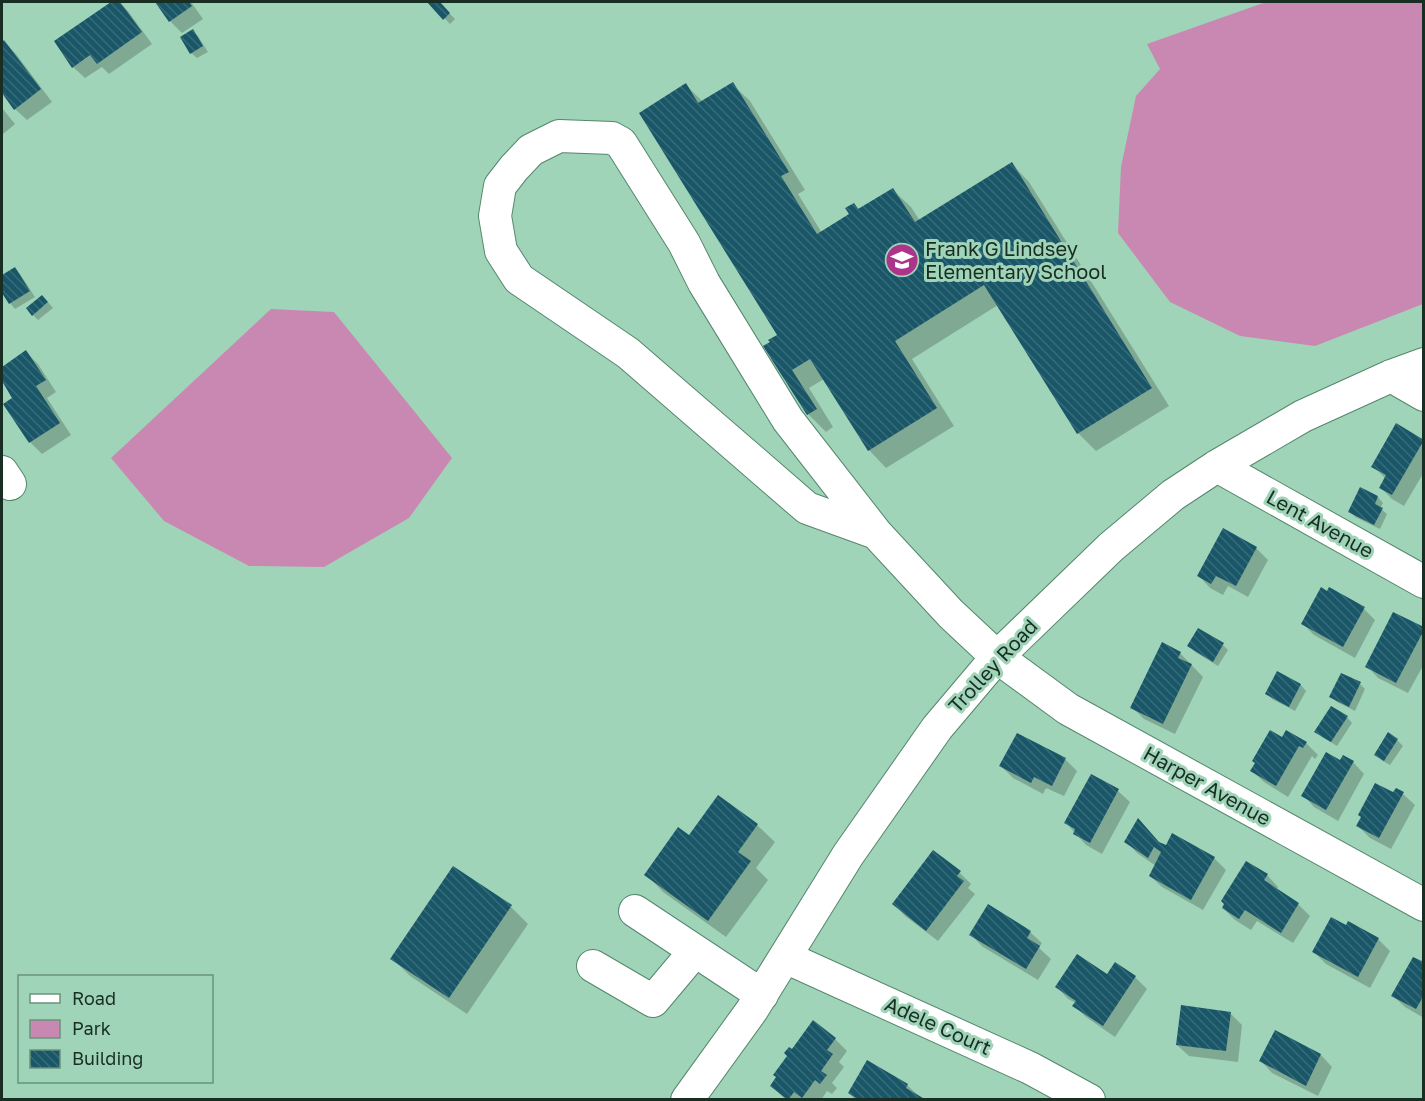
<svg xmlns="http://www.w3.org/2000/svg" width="1425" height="1101" viewBox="0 0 1425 1101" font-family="'Golos Text',sans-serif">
<defs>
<pattern id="building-back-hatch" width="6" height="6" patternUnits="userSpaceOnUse" patternTransform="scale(1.5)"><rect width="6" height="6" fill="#185668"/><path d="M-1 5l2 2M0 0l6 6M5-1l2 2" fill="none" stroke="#386b79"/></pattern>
</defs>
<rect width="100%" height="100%" fill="#a0d4b8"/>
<!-- park -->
<path fill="#c988b2" d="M1266 2H1423V304L1315 346 1240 336 1170 302 1118 233 1121 167 1136 96 1160 69 1147 44Z
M271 309 334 312 452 458 409 518 324 567 249 566 164 521 111 458Z"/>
<!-- shadow -->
<path fill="#0003" d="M114 2H119L128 11 152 44 109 74 102 67 85 78 73 67 56 42Z
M157 2H191L203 19 182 33 170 21Z
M429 2H438L455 19 450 24Z
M193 31 198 36 208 52 197 58 191 53Z
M4 42 16 54 52 102 27 120 15 109 2 90V44Z
M732 84 750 101 805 190 798 194 822 233 852 215 854 204 860 210 893 190 911 207 920 221 1012 164 1029 182 1169 406 1096 451 1078 433 998 305 912 359 954 426 886 468 869 450 824 379 809 388 833 427 826 432 808 414 686 85 703 102Z
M2 108 15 124 2 135Z
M15 269 20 274 35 297 15 309 10 303 2 290V277Z
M48 302 53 308 38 320 33 315Z
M26 352 38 364 56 392 47 398 71 435 42 454 30 442 14 398 2 379V368Z
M1424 440V472L1404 506 1392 499 1381 488 1386 479 1373 466Z
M1361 489 1378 497 1383 503 1380 508 1387 514 1380 529 1355 517 1350 511Z
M1224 530 1256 548 1268 560 1248 597 1228 586 1223 595 1210 588 1199 576Z
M1364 609 1375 620 1355 658 1314 635 1303 624Z
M1424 629V664L1408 693 1378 678 1367 666Z
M1223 645 1228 650 1218 666 1195 652 1189 646Z
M1180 653 1203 677 1175 734 1144 719 1132 707Z
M1278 673 1301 685 1306 691 1295 711 1272 699 1267 693Z
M1360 684 1365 689 1355 711 1337 702 1331 697Z
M1347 717 1352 723 1337 746 1322 737 1316 731Z
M1282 739 1306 743 1318 755 1315 759 1312 756 1288 797 1264 782 1252 771Z
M1397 740 1403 746 1390 765 1381 760 1376 754Z
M1065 759 1077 771 1064 796 1046 788 1043 794 1013 778 1001 766Z
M1341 762H1353L1364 774 1338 821 1314 807 1303 795Z
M1091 776 1118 791 1130 802 1102 854 1086 845 1066 823Z
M1396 790 1403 794 1415 805 1391 849 1370 838 1358 826 1394 794Z
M757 825 775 842 756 868 768 880 726 937 663 892 646 874 689 837Z
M1126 841 1214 858 1226 870 1203 910 1162 887 1150 876 1156 866 1137 853Z
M960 873 971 884 968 888 975 894 938 941 905 916 894 904Z
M1267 875 1278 887 1276 890 1298 904 1310 916 1293 943 1257 921 1251 930 1235 920 1223 908Z
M511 907 528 924 467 1014 410 976 392 958Z
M1030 932 1042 943 1039 948 1051 959 1038 980 983 947 971 935Z
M1378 939 1390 951 1370 988 1326 964 1314 952Z
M1424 964V1018L1405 1007 1393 996Z
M1107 976 1135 977 1147 989 1115 1037 1086 1017 1074 1005 1076 1003 1068 999 1057 987Z
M1230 1013 1242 1025 1238 1062 1189 1056 1177 1045Z
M1275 1032 1321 1055 1332 1067 1318 1096 1272 1073 1261 1061Z
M835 1039 847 1051 839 1062 844 1067 832 1083 837 1088 832 1094 827 1091 821 1100H786L772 1086 792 1051Z
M907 1085 923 1100H856L849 1093Z"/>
<!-- building -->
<path fill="url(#building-back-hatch)" d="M111 2H120L142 32 97 64 90 55 72 68 54 41Z
M155 2H189L192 6 169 22Z
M427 2H440L450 13 443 20Z
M193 29 203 46 190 54 180 37Z
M4 40 41 89 14 110 2 93V42Z
M733 82 789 172 781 176 817 234 849 214 845 208 854 203 858 209 893 188 915 222 1012 162 1152 388 1077 434 984 285 895 341 937 408 868 451 810 359 792 370 817 409 807 415 763 346 770 342 768 340 777 335 639 113 686 83 698 103Z
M15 267 30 291 9 304 2 293V275Z
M42 295 48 302 32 316 26 308Z
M26 350 46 380 36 386 60 423 29 443 3 404 12 398 2 381V367Z
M1396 423 1424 440 1392 495 1379 488 1386 475 1371 467Z
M1360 487 1378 496 1375 504 1383 508 1374 525 1348 512Z
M1223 528 1257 547 1236 586 1216 576 1211 584 1197 576Z
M1321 587 1327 591 1329 587 1365 607 1343 647 1301 624Z
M1393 612 1424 627V630L1396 683 1365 667Z
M1198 628 1224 643 1213 662 1187 646Z
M1162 642 1181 652 1178 658 1192 664 1163 724 1130 708Z
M1277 671 1301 684 1289 707 1265 694Z
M1341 673 1361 682 1349 707 1329 697Z
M1331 706 1348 716 1331 742 1314 732Z
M1270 730 1282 737 1286 730 1307 742 1303 748 1299 746 1276 786 1250 771 1255 763 1252 761Z
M1388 732 1398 739 1384 761 1374 755Z
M1017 733 1066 758 1052 786 1034 777 1031 783 999 766Z
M1326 752 1340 760 1343 755 1354 761 1326 810 1301 796Z
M1091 774 1119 789 1090 843 1073 834 1075 829 1064 823Z
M1375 783 1393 792 1396 788 1404 792 1379 838 1356 826 1361 817 1358 815Z
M718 795 758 824 738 852 751 861 708 921 644 875 678 827 689 835Z
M1138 818 1159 842 1166 845 1172 833 1215 857 1191 900 1149 876 1161 852 1154 847 1148 858 1124 842Z
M933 850 961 871 957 876 964 881 926 931 892 904Z
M1246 861 1268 874 1264 880 1299 903 1281 933 1245 910 1239 919 1222 908 1224 904 1221 901Z
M453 866 512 905 449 998 390 959Z
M988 904 1031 931 1027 938 1040 946 1026 969 969 935Z
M1331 917 1346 925 1348 921 1379 938 1358 977 1312 952Z
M1077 954 1107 974 1115 962 1136 976 1103 1026 1072 1006 1076 1001 1055 987Z
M1413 957 1424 962V995L1416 1009 1391 996Z
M1181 1005 1231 1012 1226 1051 1176 1045Z
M813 1020 836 1038 827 1050 833 1054 821 1071 827 1075 820 1084 815 1080 802 1098 794 1092 788 1100 770 1086 776 1077 773 1075 787 1056 784 1053 789 1047 792 1049Z
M1275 1030 1321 1054 1306 1086 1259 1061Z
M867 1060 908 1084 906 1088 923 1098 922 1100H859L848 1093Z"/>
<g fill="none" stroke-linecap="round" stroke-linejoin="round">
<defs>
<path id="minor" d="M559 136 612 138 621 143 684 243 704 283 788 420 876 533 807 508 628 353 519 279 501 251 495 216 500 186 514 168 531 150Z
M1391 376 1424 395
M1217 466 1424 582
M2 472 10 484
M876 533 951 614 997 657 1068 709 1424 905
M635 911 762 995
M785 957 1030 1068 1089 1100
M593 966 653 1001 695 951
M687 1100 752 1010 848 855 937 728 997 657 1111 547 1173 495 1217 466 1303 416 1391 376 1424 364"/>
</defs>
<!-- minor casing -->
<use href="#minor" stroke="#54866c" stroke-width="34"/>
<!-- minor -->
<use href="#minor" stroke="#fff" stroke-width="32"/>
</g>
<!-- icons -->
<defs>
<symbol id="school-disc" viewBox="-11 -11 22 22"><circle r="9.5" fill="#ac348a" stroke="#a0d4b8"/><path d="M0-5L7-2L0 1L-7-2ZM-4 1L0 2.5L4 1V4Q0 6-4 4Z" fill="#fff"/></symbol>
</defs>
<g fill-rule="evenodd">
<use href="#school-disc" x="883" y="241" width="38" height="38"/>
</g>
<g text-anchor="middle" stroke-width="6" stroke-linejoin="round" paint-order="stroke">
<!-- poi labels -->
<g font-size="20" fill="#192e23" stroke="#a0d4b8" text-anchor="start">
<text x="925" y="256">Frank G Lindsey<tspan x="925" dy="23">Elementary School</tspan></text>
</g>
<!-- street labels -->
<g font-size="20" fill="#192e23" stroke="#a0d4b8">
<text transform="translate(1320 524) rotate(29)" y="7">Lent Avenue</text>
<text transform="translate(993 666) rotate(-47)" y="7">Trolley Road</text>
<text transform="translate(1207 786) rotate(29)" y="7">Harper Avenue</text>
<text transform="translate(938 1026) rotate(24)" y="7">Adele Court</text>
</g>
</g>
<!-- border -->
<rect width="1425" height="1101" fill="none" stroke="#192e23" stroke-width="6"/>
<!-- legend -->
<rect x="18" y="975" width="195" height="108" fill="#a0d4b8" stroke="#6a927c" stroke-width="1.5"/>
<rect x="30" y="994" width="30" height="9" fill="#ffffff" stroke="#6a927c" stroke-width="1.5"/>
<text x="72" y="1005" font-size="18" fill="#192e23">Road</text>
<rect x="30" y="1020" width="30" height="18" fill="#c988b2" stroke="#6a927c" stroke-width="1.5"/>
<text x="72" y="1035" font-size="18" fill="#192e23">Park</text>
<rect x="30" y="1050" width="30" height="18" fill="url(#building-back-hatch)" stroke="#6a927c" stroke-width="1.5"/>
<text x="72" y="1065" font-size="18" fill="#192e23">Building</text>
</svg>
